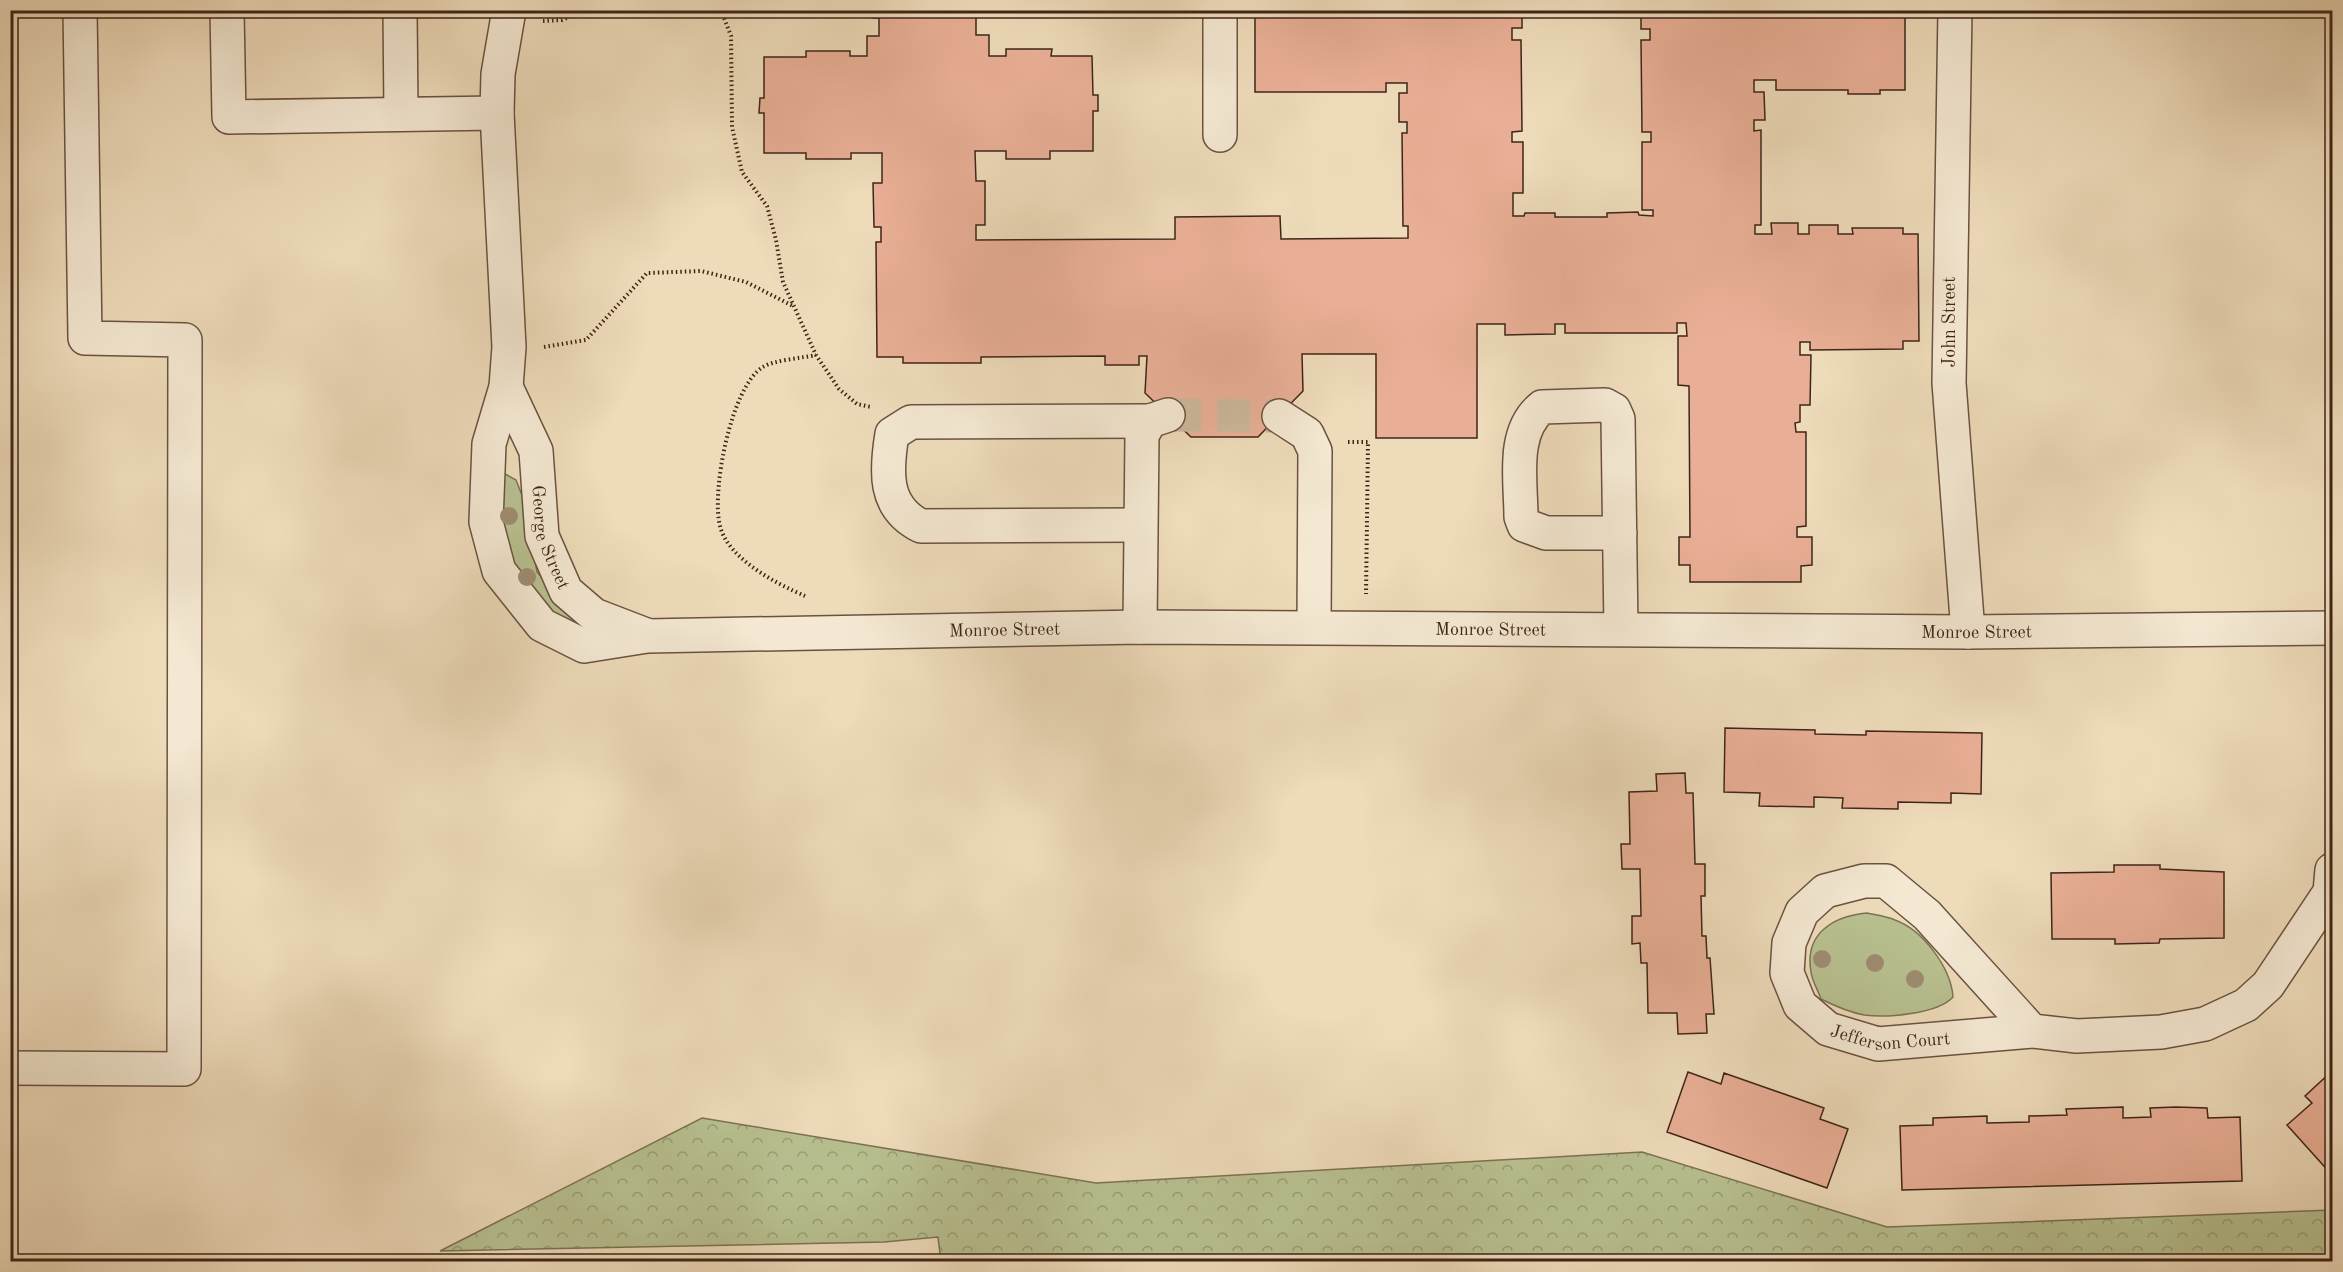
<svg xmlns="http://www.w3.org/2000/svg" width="2343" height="1272" viewBox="0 0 2343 1272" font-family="'Old Standard TT',serif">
<defs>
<pattern id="forest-crowns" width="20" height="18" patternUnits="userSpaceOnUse" patternTransform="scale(1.5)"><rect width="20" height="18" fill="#b8c090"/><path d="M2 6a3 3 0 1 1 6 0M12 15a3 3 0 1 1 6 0" fill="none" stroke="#979c75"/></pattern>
</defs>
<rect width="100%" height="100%" fill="#eedbba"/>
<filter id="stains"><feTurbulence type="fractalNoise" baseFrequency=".00333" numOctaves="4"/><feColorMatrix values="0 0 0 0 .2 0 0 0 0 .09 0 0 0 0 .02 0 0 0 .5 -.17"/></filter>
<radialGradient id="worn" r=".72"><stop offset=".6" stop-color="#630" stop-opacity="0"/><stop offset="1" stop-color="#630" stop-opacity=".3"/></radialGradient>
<!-- green -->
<path fill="#b8c090" stroke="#7c7254" stroke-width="1.5" d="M505 474 516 480 525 503 537 572 592 634 532 601 503 546 498 489Z
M1867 913C1876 915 1886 916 1895 920 1923 930 1951 968 1953 997 1938 1014 1886 1018 1864 1015 1848 1012 1835 1006 1821 999 1818 990 1812 981 1811 972 1804 933 1834 916 1867 913Z"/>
<!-- forest -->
<path fill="url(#forest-crowns)" stroke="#7c7254" stroke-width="1.5" d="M702 1118 1096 1183 1642 1152 1887 1227 2332 1210V1261L941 1262 938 1237 884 1242 440 1251Z"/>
<!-- building -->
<path fill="#e9af96" stroke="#3f2518" stroke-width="1.5" d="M872 10H983V17H976V35H989V56H1006V49H1052L1051 56H1092L1093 95H1098V111H1093V151H1050V159H1006V151H975L976 181H985V225H976V240L1175 239V217L1280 216 1281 239 1408 238V226H1403L1402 133H1407V122H1399V93H1407V83H1386V92H1255V10H1522V28H1512V40H1521L1522 131 1512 132V142H1523V193H1513V216H1524L1525 213H1555V217H1607V213L1638 212 1639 215 1653 216V210H1642V142H1651V132H1642L1641 40H1650V29H1641V10H1905V90H1880V94H1848V90H1776V80H1754V92H1764L1765 120H1754V131L1761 130V225H1755V234H1772L1771 223H1798V234H1809V225H1838V234H1853L1852 228H1903V234H1918L1919 341H1903V349L1810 350V342H1800V355H1811L1810 405H1800V422L1795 423 1796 432H1806V526L1797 527V537H1812V565L1801 566V582H1690V565H1679V537H1690L1689 386 1678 385V336H1687L1686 323H1677V333H1565V324H1555V334L1505 335V324H1477V438H1376V354H1302L1303 391 1258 437H1191L1145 393 1147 356H1139V365H1105V356L981 357V363H903V357H877L876 242H881V227H874L873 183H882V153H851V159H806V153H764V113H759L760 98H764V57H806V51H850V56H867V36H879V18H872Z
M1725 728 1815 730V734L1866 735V731L1982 733 1981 794 1951 793V803L1898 802V809L1842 808 1843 798 1814 797V807L1759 806 1760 793 1724 792Z
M1685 773 1686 793H1693L1695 864H1705V896H1701L1702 936H1706L1707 958H1710L1714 1014H1706L1707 1033 1678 1034 1677 1013H1648L1647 963H1641L1640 943 1632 944V916H1641L1640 869H1622L1621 844H1630L1629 792 1657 791 1656 774Z
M2114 865H2160V869L2224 872V938L2160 939 2159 943 2115 944V939H2052L2051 873 2114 872Z
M2332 1071V1175L2287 1125 2312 1103 2305 1096Z
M1688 1072 1721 1084 1724 1073 1824 1108 1820 1119 1848 1129 1827 1188 1667 1132Z
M2123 1107V1118L2151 1117 2150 1108 2176 1107 2207 1108 2208 1118 2240 1117 2242 1181 1902 1190 1900 1126 1933 1125V1118L1987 1116V1123L2029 1122V1116L2067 1115 2066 1109Z"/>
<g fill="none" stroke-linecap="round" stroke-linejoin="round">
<!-- minor-tunnel -->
<path stroke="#cbb79a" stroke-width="33" stroke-dasharray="33 16" stroke-linecap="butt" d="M1168 415 1279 416"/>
<defs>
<g id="minor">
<path d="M227 10 229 117 497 113"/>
<path d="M400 10 401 114"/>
<path id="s1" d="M509 10 498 74 497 113 509 347 506 387 489 444 486 522 499 571 542 625 584 646 647 636 1140 627 1968 632 2332 628"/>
<path d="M1955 10 1949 383 1968 632"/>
<path d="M1220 135V10"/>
<path id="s2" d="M506 387 536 451 542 536 566 591 594 615 646 635"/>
<path d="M1279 416 1307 434 1315 451 1314 627"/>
<path d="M1140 525 921 526C883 507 886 471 892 434L911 422 1150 421"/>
<path d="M1620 533H1546L1524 525 1521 517C1521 481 1511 432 1542 407L1605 405 1614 410 1618 419 1621 629"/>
<path d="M1140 627 1142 435 1150 421 1168 415"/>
<path id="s3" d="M2032 1031 1927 915 1886 881H1864L1825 891 1802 912 1789 943 1787 973 1800 1005 1828 1029 1878 1044 2032 1031 2077 1036 2161 1032 2205 1024 2246 1005 2268 985 2330 892 2332 870"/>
<path d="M10 1068 184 1069 185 340 85 338 80 10"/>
</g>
</defs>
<!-- minor casing -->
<use href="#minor" stroke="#6b5240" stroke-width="36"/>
<!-- path -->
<path stroke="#3f2518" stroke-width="4" stroke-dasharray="1.5 3" stroke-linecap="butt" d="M721 10 731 36 732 127 742 172 767 206 776 240 783 282 816 355 839 389 857 404 871 407
M543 21 562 20 585 10
M544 347 586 340 647 273 701 271 746 282 793 306
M1348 442H1368L1366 594
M805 596C777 584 728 559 720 526 711 492 731 386 763 367 774 360 802 358 816 355"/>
<!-- minor -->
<use href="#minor" stroke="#f4e8d2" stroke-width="33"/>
</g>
<!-- trees -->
<g fill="#9e8c71">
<circle cx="509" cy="516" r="9"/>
<circle cx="527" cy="577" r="9"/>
<circle cx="1822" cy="959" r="9"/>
<circle cx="1875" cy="963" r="9"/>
<circle cx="1915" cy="979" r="9"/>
</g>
<g text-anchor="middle" stroke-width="5" stroke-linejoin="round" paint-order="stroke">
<!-- street labels -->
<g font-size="18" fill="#3f2518" stroke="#f4e8d2">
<text transform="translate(1949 322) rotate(-90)" y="6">John Street</text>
<text dy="6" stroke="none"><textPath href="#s2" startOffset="159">George Street</textPath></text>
<text dy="6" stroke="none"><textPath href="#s1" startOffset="1590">Monroe Street</textPath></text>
<text dy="6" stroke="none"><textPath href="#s1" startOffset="1104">Monroe Street</textPath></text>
<text dy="6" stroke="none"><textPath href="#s1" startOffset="2076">Monroe Street</textPath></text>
<text dy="6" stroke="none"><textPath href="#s3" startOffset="502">Jefferson Court</textPath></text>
</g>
</g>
<!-- margin -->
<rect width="2343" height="1272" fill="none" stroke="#eedbba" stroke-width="36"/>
<rect x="12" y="12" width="2319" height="1248" fill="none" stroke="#3f2518" stroke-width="3"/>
<rect x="18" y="18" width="2307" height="1236" fill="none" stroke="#3f2518" stroke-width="1.5"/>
<rect width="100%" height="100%" filter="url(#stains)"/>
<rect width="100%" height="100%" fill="url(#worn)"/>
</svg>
